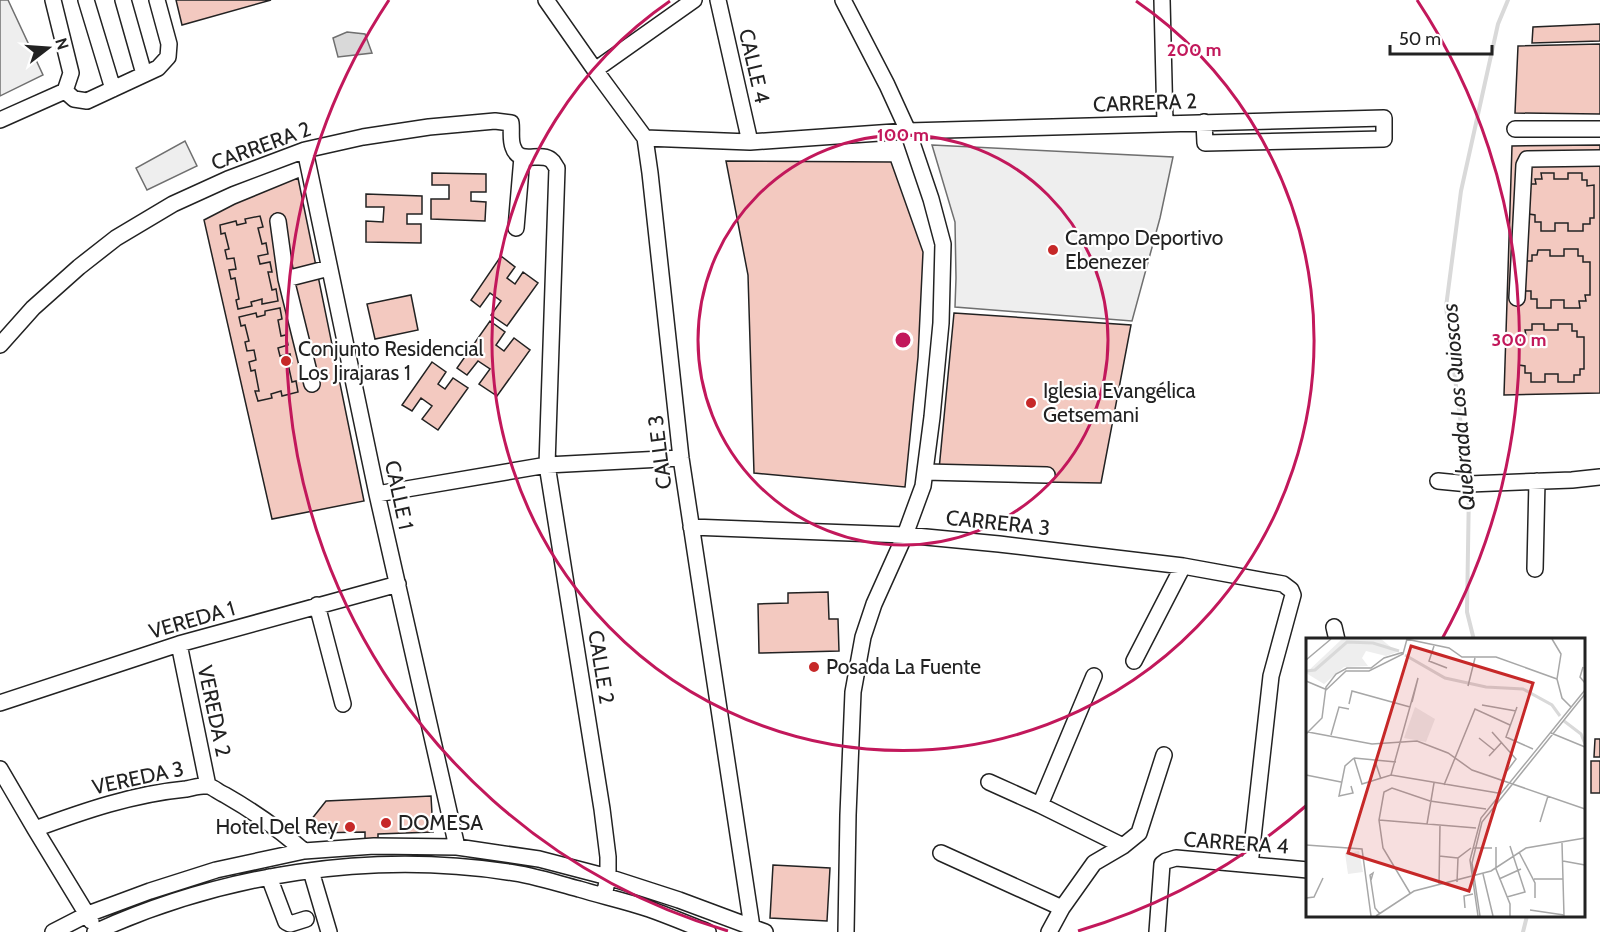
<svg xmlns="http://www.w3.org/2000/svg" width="1600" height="932" viewBox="0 0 1600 932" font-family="Cabin,sans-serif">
<rect width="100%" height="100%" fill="#fff"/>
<!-- green -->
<path fill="#eee" stroke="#6f6f6f" stroke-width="1.5" d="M0 0H8L43 75 0 96Z
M185 141 197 166 147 190 136 168Z
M932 145 1173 157 1160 218 1132 321 955 307 956 278 955 222Z"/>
<!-- water -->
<path fill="#d9d9d9" stroke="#6f6f6f" stroke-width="1.5" d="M347 32 365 34 372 53 338 57 333 38Z"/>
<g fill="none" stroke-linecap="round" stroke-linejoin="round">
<!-- stream -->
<path stroke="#d9d9d9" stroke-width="4" d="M1468 481 1446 307 1461 191 1498 24 1508 0
M1469 488 1467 612 1474 640
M1523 932 1527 916"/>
</g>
<!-- building -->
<path fill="#f3c9c0" stroke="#222" stroke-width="1.5" d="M176 0H271L182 25Z
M1600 24V41L1532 43 1533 27Z
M1600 44V114L1515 113 1518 46Z
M1600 145V393L1504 395 1512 146Z
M726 161 891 162 923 252 918 357 905 487 754 473 748 275Z
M432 173 486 174V192H471V201L486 202 485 221 431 219V199H449V185H432Z
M1541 173H1554V179H1568V173H1582V180H1587V186L1594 185V218H1590V224H1583V231H1568V223H1555V231H1541V222H1535V215L1529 214V184H1536L1535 179H1542Z
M298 178 364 501 272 519 204 220 235 204Z
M366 194 422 196V214H407V224H421V243L366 242V221L383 222 384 207H366Z
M260 216 263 227 258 228 262 244 266 243 268 254 258 256 260 264 270 262 272 272H268L272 290 276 289 278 301 262 304V299L251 302 252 306 238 309 236 300 239 299 235 278 231 279 229 270 236 269 234 258 227 259 225 250 229 249 225 233 221 234 220 225 236 221 237 225 246 223 245 219Z
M1564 249H1578V256H1583V262H1590V295H1585L1586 301H1579L1580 308H1564V300H1551V308H1537V299H1531V291H1525V261H1532V255H1537L1538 250H1550V256H1564Z
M501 256 515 267 507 278 515 284 523 272 538 283 507 326 491 315 501 301 490 293 480 307 471 300Z
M411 295 418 330 375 339 367 304Z
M280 308 282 319 278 320 281 336 286 335 288 345 278 348 280 356 290 354 292 363 288 364 292 382 296 381 298 392 282 396 281 391 271 394 272 398 258 401 255 391H259L255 370 251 371 249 362 256 360 254 350 247 351 245 342 249 341 245 325 241 326 239 317 256 313 257 317 265 315V311Z
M954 313 1131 325 1101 483 938 480Z
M490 321 505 332 496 345 504 351 514 338 530 350 497 396 479 384 490 369 478 361 467 375 457 368Z
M1532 324H1544V330H1558V324H1572V331H1577V337H1584V369H1580V375H1574V382H1558V374H1545V382H1531V373H1525V366L1519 365V335H1526L1525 330H1532Z
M432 362 446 372 438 384 445 389 453 378 468 388 438 430 422 419 432 406 421 398 412 411 402 405Z
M828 592 829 619H838L839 651 759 653 758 604 788 603V593Z
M1595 739H1600V757H1594Z
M1591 761H1600V793H1591Z
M431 796 433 832 378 834V839H365V832L313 833 311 820 326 801Z
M773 865 830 868 827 921 770 918Z"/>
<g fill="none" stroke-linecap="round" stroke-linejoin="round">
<defs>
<path id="minor" d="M86 0 113 89
M123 0 144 74
M546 0 595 70 645 138 650 173 681 458 752 927
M718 0 750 142
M843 0 887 85 908 131 931 199 943 244 941 323 932 417 923 486 905 535 874 604 863 637 853 692 848 815 846 932
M1162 0 1165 123
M595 70 694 0
M65 91 74 99 87 101 158 68 168 57 169 44 157 0
M0 120 65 91 71 73 53 0
M1515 129H1600
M645 138 750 142 908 131 1384 118V139L1205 143 1204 122
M305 150 377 494 457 847
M278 221 286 279
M516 228 522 157
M1517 298 1524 165 1527 159 1600 158
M0 345 33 308 79 267 116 238 173 204 228 179 305 150 363 137 429 127 495 121 511 123C512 130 510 140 513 147 519 166 540 151 551 160 554 162 555 166 557 168L547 465 602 809 608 857V877L604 896
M312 384 286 279 329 268
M925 472 1047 475
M1438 481 1469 484 1572 480 1600 477
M377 494 547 465 681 458
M691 527 905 535 999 544 1183 566 1283 584 1291 590 1293 595 1271 676 1250 865
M1535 569 1537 481
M317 605 343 704
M1334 627 1337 640
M179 644 208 786
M1134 661 1183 566
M0 703 179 644 398 584
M0 769 35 829 91 921
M989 782 1040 805 1123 846
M1040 805 1094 676
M35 829C84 811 133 794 186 789 192 788 202 785 209 786 214 788 220 793 225 795 253 811 280 830 304 851
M941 853 1062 908
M311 871 329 932
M269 877 286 922 290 924 306 919
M53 932 88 914 150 891 216 870 304 851 374 846 457 847 539 859 608 877 679 900 765 932
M95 932C223 874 369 851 508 872 532 875 556 883 579 889 602 896 626 901 649 909 669 916 688 924 708 932
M1049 932 1062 908 1094 863 1123 846 1139 833 1164 755
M1157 932 1162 864 1166 861 1176 858 1308 870"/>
</defs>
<!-- minor casing -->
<use href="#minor" stroke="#222" stroke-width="18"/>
<!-- minor -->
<use href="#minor" stroke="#fff" stroke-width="15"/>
</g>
<!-- distance rings -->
<g fill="none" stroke="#c2185b" stroke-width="3">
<circle cx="903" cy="340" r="205"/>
<path d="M1136 1A411 411 0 1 1 670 1"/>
<path d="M1307 805A616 616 0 0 1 1078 931M728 931A616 616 0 0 1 389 0M1417 0A616 616 0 0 1 1442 639"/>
</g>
<!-- markers -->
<g fill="#c62828" stroke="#fff" stroke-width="2">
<circle cx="1053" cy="250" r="6"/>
<circle cx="286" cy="361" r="6"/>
<circle cx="1031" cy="403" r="6"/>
<circle cx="814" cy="667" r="6"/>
<circle cx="386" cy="823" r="6"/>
<circle cx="350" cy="827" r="6"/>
</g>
<g text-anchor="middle" stroke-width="4.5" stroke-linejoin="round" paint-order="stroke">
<!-- street labels -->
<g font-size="21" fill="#222" stroke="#fff">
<text transform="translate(754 66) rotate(77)" y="7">CALLE 4</text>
<text transform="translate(1145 103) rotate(-2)" y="7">CARRERA 2</text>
<text transform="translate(261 146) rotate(-20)" y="7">CARRERA 2</text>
<text transform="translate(660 452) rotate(-97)" y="7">CALLE 3</text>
<text transform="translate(399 495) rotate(78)" y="7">CALLE 1</text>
<text transform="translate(998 523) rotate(6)" y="7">CARRERA 3</text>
<text transform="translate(192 620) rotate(-16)" y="7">VEREDA 1</text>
<text transform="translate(601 667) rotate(81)" y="7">CALLE 2</text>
<text transform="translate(214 711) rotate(78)" y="7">VEREDA 2</text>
<text transform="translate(138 778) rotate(-12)" y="7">VEREDA 3</text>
<text transform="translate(1236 843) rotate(4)" y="7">CARRERA 4</text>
</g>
<!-- poi labels -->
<g font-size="21" fill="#222" stroke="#fff" text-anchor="start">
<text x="1065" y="245">Campo Deportivo<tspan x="1065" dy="24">Ebenezer</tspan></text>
<text x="298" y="356">Conjunto Residencial<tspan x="298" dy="24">Los Jirajaras 1</tspan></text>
<text x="1043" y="398">Iglesia Evangélica<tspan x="1043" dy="24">Getsemani</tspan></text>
<text x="826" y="674">Posada La Fuente</text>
<text x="398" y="830">DOMESA</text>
<text x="338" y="834" text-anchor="end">Hotel Del Rey</text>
</g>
<!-- water labels -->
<g font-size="22" font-style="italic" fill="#222" stroke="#fff">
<text transform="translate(1458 407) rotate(-95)" y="8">Quebrada Los Quioscos</text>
</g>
</g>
<!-- overview -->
<g transform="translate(1306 638)">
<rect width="279" height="279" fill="#fff"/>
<path d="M36 1H75L91 14 80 18 60 13 56 20 62 28 38 29 18 46 0 35ZM109 69 129 81 120 104 98 100ZM53 213 57 234 42 236 39 215Z" fill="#eee"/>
<path fill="none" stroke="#d9d9d9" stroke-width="3" d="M99 17 139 40 180 49 217 51 246 67 254 78M0 33 9 32 41 4 67 5 93 13M258 83 275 96 279 106"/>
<path fill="none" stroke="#a7a7a7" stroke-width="1.5" d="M100 1 143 10 156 19H190L251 41M246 1 255 16 251 41M128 8 123 23 141 30M0 22 25 1M277 29 274 39 279 45M251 41 256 60 265 69M0 43 19 51M162 48 169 20M20 52 40 33H63L97 16 101 1M106 64 112 40M43 66 46 53 104 69M176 67 210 73M211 69 200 99 227 111M2 94 66 106 111 103 142 115 166 132 279 171M186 94 210 121 201 133M245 95 279 109M0 96 16 80 20 49 30 36 41 30H65L78 20 98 14M25 97 33 69 43 71M173 100 188 112M183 118 196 104M48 120 56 146 85 137 192 155M48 120 90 124M69 123 75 141M0 137 35 144M85 137 112 40M138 147 169 71 204 87M45 148 47 155 33 158 39 128 48 120M73 182 170 190M234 184 242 158M121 186 128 145M256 205 258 278M0 207 56 211 65 278M190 209V231L204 266V278M167 210H186M213 214 229 245V260M133 218 152 220M257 223 279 227M177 236 187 278M193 241 215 231M228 241H257M65 242 67 235 64 237 69 270 74 276M151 244 152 220 165 210M133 248 134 187M104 255 77 210 73 182 78 154 86 150 124 163 180 171M201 259 219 254 204 208M0 260 8 259 17 240M159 270 158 258 167 256M224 272 258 277M70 278 108 253 185 233 220 210 279 200M172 278 164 222 175 180 279 52M174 278 166 225 176 184 279 56"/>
<path fill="#c62828" fill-opacity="0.15" stroke="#c62828" stroke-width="3" d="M105 8 227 45 163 253 42 215Z"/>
<rect width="279" height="279" fill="none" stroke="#222" stroke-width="3"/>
</g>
<circle cx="903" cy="340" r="9" fill="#c2185b" stroke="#fff" stroke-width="3"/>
<g font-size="18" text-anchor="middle" font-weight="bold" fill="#c2185b" stroke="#fff" stroke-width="4.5" stroke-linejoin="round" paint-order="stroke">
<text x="1194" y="56">200 m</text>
<text x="903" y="141">100 m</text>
<text x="1519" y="346">300 m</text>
</g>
<!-- north arrow -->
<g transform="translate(48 48) rotate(73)" stroke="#ffffff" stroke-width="4.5" paint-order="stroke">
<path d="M0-4.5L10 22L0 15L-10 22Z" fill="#222222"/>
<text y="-9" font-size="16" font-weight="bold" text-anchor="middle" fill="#222222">N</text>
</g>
<!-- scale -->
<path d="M1390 45v9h102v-9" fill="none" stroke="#222222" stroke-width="3"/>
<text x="1399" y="45" font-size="18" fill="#222222" stroke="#ffffff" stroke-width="4.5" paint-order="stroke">50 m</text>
</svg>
